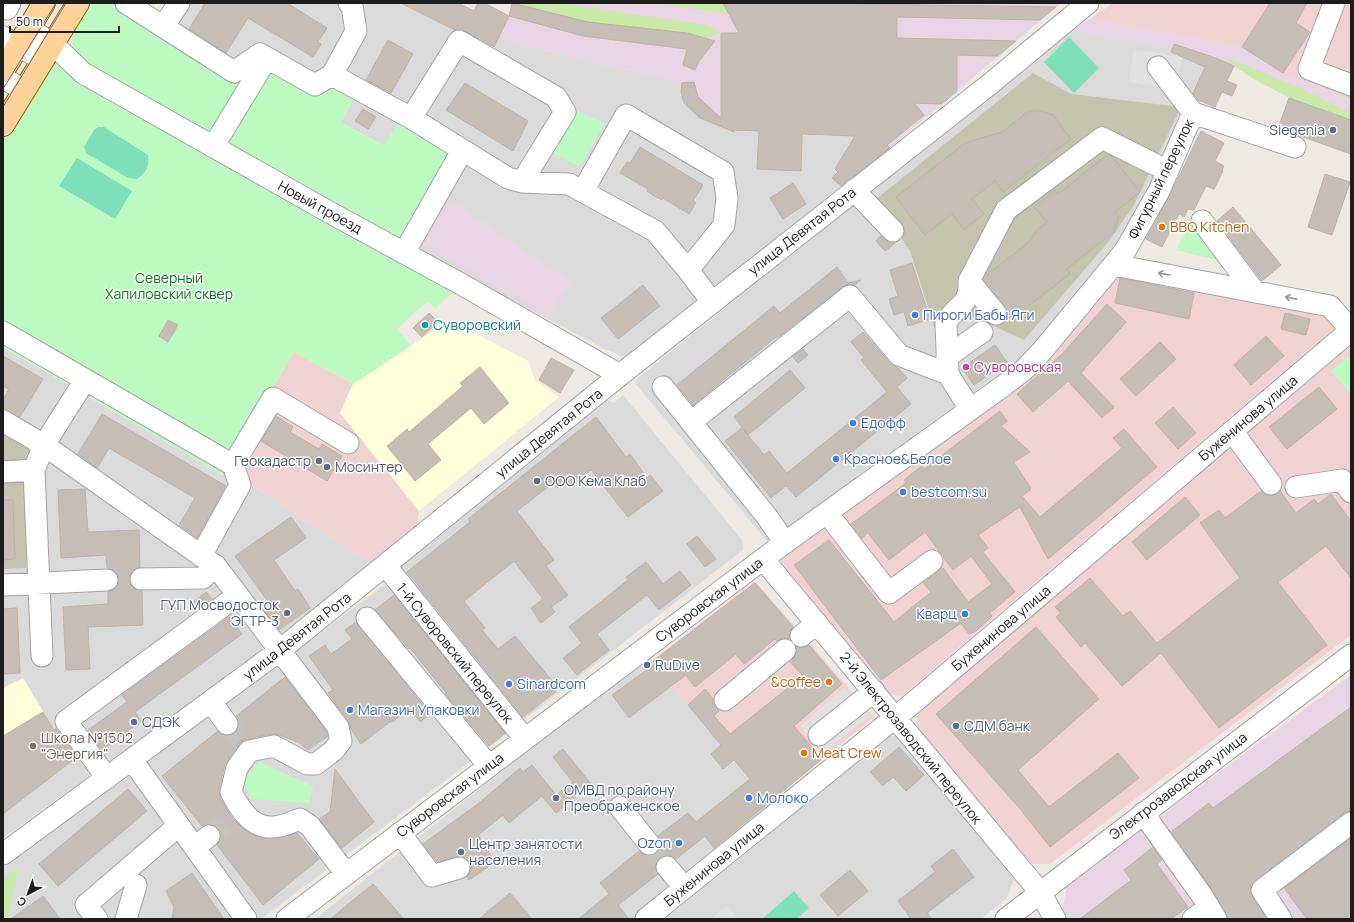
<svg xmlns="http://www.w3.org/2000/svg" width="1354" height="922" viewBox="0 0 1354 922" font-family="Manrope,sans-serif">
<rect width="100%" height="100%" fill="#eeeae2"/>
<!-- residential -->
<path fill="#dbdada" d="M174 3H401L493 49 498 39 682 83 683 101 696 115 735 131 852 135V140L835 169 838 172 833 178 841 186 626 358 605 349 404 243 385 146 340 122 355 96 236 82 157 32Z
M1071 31 1193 51 1189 60 1205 67 1136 218 1118 245 1025 355 768 542 635 383 639 377Z
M3 347 222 475 250 484 374 565 277 641 3 838Z
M623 395 742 540 743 550 522 721 395 565 601 397 614 403Z
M386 584 392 586 507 734 261 919H3V868Z
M649 655 675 690 772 807 636 919H315Z
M890 736H899L1016 873 1007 898 981 919H665Z"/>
<!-- commercial -->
<path fill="#f0d2d1" d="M1113 3H1351V100L1283 73 1242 47 1090 19Z
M1119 275 1327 315 1336 327 902 696 886 694 780 566 782 557 1007 392 1114 277Z
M1349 345 1351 347V635L1050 864H1025L916 730 918 711Z
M294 352 353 384 340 413 419 511 416 530 374 565 250 484 222 475Z
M755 581 874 717 769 803 675 690 653 660Z"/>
<!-- industrial -->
<path fill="#e8d4e4" d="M512 3H1061L873 162 841 186 832 178 838 172 835 169 852 140V135L735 131 720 126 696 115 684 103 682 83 498 39 509 16Z
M1090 19 1242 47 1283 73 1351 100V120L1289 98 1234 66 1193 51 1071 31Z
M444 196 571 282 548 316 415 241Z
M1351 675V919H1063L1061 916 1067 885Z"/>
<!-- education -->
<path fill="#ffffda" d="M450 320 528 361 535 380 559 397 419 511 340 413 353 384Z
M23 678 54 729 58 727 66 740 62 742 66 748 73 744 80 755 3 814V688Z"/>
<!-- construction -->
<path fill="#c3c3ae" d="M1033 73 1071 94 1181 107 1135 203 1110 240 1024 340 974 317 936 332 910 251 875 200Z
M3 416 31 433 26 568 3 569Z"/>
<!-- grass -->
<path fill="#c7eaa6" d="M516 3H556L708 25 720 33 706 38 588 22Z
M655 3H723L729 14Z
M1225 57 1298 87 1351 113V120C1310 105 1256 88 1225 57Z
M19 867 7 919H3V879Z"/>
<!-- park -->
<path fill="#bdfac2" d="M90 3H113L236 82 262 65 314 92 337 87 355 96 341 123 384 146 399 121 455 154 404 243 115 85 78 56 73 45 71 32Z
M53 59 76 77 453 292 435 309 428 301 397 329 411 346 353 384 294 352 222 475 3 347V134Z
M575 109 605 124 580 167 552 152Z
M1193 219 1224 262 1176 250Z
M1349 356 1351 359V394L1331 371Z
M259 762 313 786 309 803 250 799 244 779Z"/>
<!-- pitch -->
<path fill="#7ee0ba" d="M1069 37 1099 68 1074 93 1044 62Z
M98 127H104L148 155C150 165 146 173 137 179L128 178 86 153 84 147 94 130Z
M77 158 132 191 115 219 59 186Z
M794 891 809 908 797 919H762Z"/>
<!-- parking -->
<path fill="#e1e1e1" d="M1134 49 1182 57 1176 90 1129 82Z
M844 688 869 717 822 753 800 726Z
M727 906 738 919H710Z"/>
<!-- building -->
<path fill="#c6bdb5" stroke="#c0b1a4" d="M205 3H287L327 28 318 42 321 44 313 57 248 18 226 53 189 29Z
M401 3H458L474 11 478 3H484L509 16 494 47 465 31 455 30Z
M512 3 588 22 687 33 715 41 699 61 695 70 683 65 687 49 583 36 509 16Z
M723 3H812L1056 7 1040 20 897 17V38L1016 41 998 56 957 55V91L942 104 914 103 924 115 887 145 890 148 841 186 832 178 838 172 835 169 855 136 802 134 801 171 757 169 759 131 734 130V132L700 118 684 103 681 92 682 83 694 82 698 97 721 118V33H739Z
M1270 3H1307L1296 23 1310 32 1283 73 1242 47Z
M388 40 413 54 391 93 366 80Z
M1174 44 1213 57 1234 66 1227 81 1237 85 1232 96 1222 92 1215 107 1198 100 1193 93 1205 67 1171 52Z
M465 83 528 121 513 151 446 110Z
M1289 98 1351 120V154L1278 128Z
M363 109 376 117 368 129 355 121Z
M1029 111H1043L1053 115 1071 139 1003 192 995 181 972 199 984 214 964 230 952 214 925 235 896 197 965 143 1002 132Z
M1201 131 1224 143 1215 161 1224 166 1222 170 1223 171 1214 189 1206 186 1194 210 1188 209 1184 217 1179 214 1162 247 1146 239 1169 197Z
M640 147 703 185 693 201 696 203 689 214 663 198 662 200 654 196 647 191 648 189 620 173 627 162 630 163Z
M1108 154 1112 156 1140 192 1115 212 1119 216 1114 232 1067 269 1070 274 1013 318 983 280 984 277 1027 244 1037 230 1047 222 1034 207 1055 190 1058 194Z
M1325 174 1350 182 1332 235 1308 227Z
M793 183 806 204 783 219 770 198Z
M1233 207 1281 265 1262 281 1217 221Z
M881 236 889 242 895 243 885 251 876 241Z
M912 263 930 319 908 326 904 312 894 315 889 299 898 296 890 270Z
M837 267 848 283 861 280 855 285 849 284 843 287 777 338 776 337 693 405 677 385 774 306 780 313Z
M1120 278 1194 293 1189 319 1115 303Z
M643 285 660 306 618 339 601 318Z
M1107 304 1126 322 1081 373 1114 407 1102 418 1068 381 1033 412 1017 394 1062 354Z
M429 313 438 322 422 337 413 328Z
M1285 313 1310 319 1306 335 1281 329Z
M168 320 178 325 168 342 159 336Z
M863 332 890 363 898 368 907 378 897 387 911 404 796 497 786 486 771 498 725 441 742 428 764 455 769 451 787 473 887 392 861 360 864 358 851 342Z
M1266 336 1284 356 1251 385 1234 365Z
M1160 342 1176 359 1136 396 1120 379Z
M995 345 1007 362 974 385 962 368Z
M803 349 808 355 798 363 793 357Z
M3 356 43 379 20 417 3 409V400L9 389 3 386Z
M551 358 574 370 560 393 539 380Z
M480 367 509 403 484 424 471 408 428 444 441 460 415 481 387 446 407 429 409 432 463 386 460 383Z
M790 370 805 388 748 435 734 417Z
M1319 387 1337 409 1287 449 1269 427Z
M1173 407 1196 433 1178 449 1155 423Z
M1000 411 1007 421 1001 426 1030 452 1014 462 1031 489 1022 496 1040 517 1122 448 1113 438 1124 429 1157 467 1048 559 1020 507 978 535 988 548 983 552 1015 592 990 613 992 616 976 631 969 634 961 623 881 680 794 565 829 540 894 622 931 592 923 583 943 568 968 602 992 584 971 556 953 570 925 532 889 560 868 533 862 538 851 524 906 483 904 480 922 466 924 469Z
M102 414 226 486 197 538 179 525 195 498 109 448 97 468 78 454Z
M276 416 293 427 290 432 319 449 322 444 342 456 327 481 261 441Z
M596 417 626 457 630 454 647 478 650 475 663 491 628 517 591 470 571 486 566 481 557 488 553 483 517 511 554 560 546 566 568 595 551 607 555 612 541 623 531 608 543 599 514 561 464 601 485 628 482 630 498 649 515 636 559 689 523 717 407 572 470 522 468 519Z
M85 489 88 532 139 530 140 567 135 569 131 573 129 580 131 585 135 589 142 591 143 625 88 627 90 669 66 670 63 607 108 604V592L114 590 117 586 119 580 117 573 113 570 107 568 106 555 61 558 58 490Z
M1261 491 1266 495 1272 496 1280 491 1296 513 1314 499 1318 504 1331 494 1351 521V578L1326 546 1278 582 1327 645 1219 728 1161 653 1122 686 1085 643 1081 647 1056 617 1061 613 1055 607 1090 578 1123 616 1130 611 1157 643 1240 578 1200 523 1219 510 1225 518Z
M1185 497 1200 515 1147 560 1132 542Z
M3 500H13L15 559 3 560Z
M291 517 306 538 274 560 295 591 298 589 310 608 279 630 265 612 272 607 235 556Z
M697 536 716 559 705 567 687 544Z
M646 562 663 584 680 571 691 585 659 610 647 595 597 634 609 650 577 675 563 658 582 643 569 627 628 580 626 577Z
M755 583 793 627 790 632V639L783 638 777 641 775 639 744 664 736 654 695 687 686 675 629 718 612 695 655 664 653 661Z
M206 592 212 599 197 610 192 603Z
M394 595 505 733 489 746 445 694 446 693 410 648 409 649 375 610Z
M17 608 20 673 3 674V609Z
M229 617 242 634 135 712 141 721 102 750 88 730 127 702 122 695Z
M356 622 430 714 420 722 410 709 392 722 391 721 361 744 351 729 348 720 328 693 333 690 309 656 325 645 331 654 352 639 345 630Z
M1036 627 1099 699 1018 770 1049 807 1118 753 1139 778 1050 847 1021 810 936 714Z
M809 645 842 684 794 726 822 759 714 848 705 836 676 859 671 856 665 855 660 858 656 863 658 874 618 905 629 919H578L609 894 600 883 639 851 644 855 650 856 657 853 660 848 661 843 658 836 688 813 696 822 750 779 734 760 723 769 711 754 721 745 688 705 705 689 713 699V704L719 711 714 716 730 734 803 676 790 662 796 654V647L803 648Z
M285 677 327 732 328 736 308 750 298 742 279 735 272 734 246 739 239 744 225 764 219 789 220 798 232 818 246 831 262 838 272 839 297 833 319 859 263 905 217 845 220 840 219 829 213 825 207 824 202 826 162 776 218 731 228 736 234 733 238 728 239 723 236 716Z
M1351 707V811L1344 813 1251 885 1250 891 1252 896 1267 919H1228L1213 891 1171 832 1209 803 1213 808Z
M43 712 54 730 56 728 77 757 3 814V736Z
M899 747 924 775 906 791 893 777 883 786 870 772Z
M563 749 591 784 556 813 542 796 509 823 503 815 478 835 495 862 469 880 467 877 471 871 470 864 468 860 462 856 454 857 437 862 423 844 479 803 520 768 523 772 532 765 556 795 573 782 553 757Z
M335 769 374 822 342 848 319 819 330 812Z
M128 789 147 811 58 886 39 864Z
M1351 838V919H1307L1284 888Z
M1153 847 1162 860 1157 864 1188 907 1171 919H1080L1131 880 1124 870Z
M953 849 974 877 927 913 932 919H911L898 901 935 872 931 866Z
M850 870 868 891 838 916 820 895Z
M192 873 224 919H172L174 907 166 891Z
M373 884 404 919H330Z
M510 893 532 919H479Z
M43 896 60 919H11Z"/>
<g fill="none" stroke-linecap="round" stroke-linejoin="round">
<!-- minor-tunnel -->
<path stroke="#c4c1bb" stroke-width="21" stroke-dasharray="21 10" stroke-linecap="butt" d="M227 724 244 743
M209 836 232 818
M649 844 667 867"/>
<defs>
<path id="minor" d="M126 3 234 72 260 54 315 85 332 75 411 118 508 178 522 182 569 184 655 231 688 270 712 302
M1334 3 1309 69 1351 85
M3 7 7 9 10 3
M163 27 179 3
M28 28 53 44 83 73 329 212 461 284 620 375
M3 37 43 60
M1158 67 1193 113 1295 147
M332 75 356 31 352 6 349 3
M3 78 24 90
M411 118 459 41 556 97 565 112 522 182
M213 147 267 58
M854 190 893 231
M583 191 626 115 723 172 727 198 724 225 688 270
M1202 221 1254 291
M404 253 462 151
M1114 265 1330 306 1351 330
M969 281 996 314
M3 332 233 465 240 485 201 556
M947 357 982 332
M948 374 946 324C953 305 971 308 969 281L1006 210 1102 138 1156 165
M663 387 768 518 785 543
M3 421 44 445 213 564
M691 422 850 296 899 355 948 374 970 409
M1232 431 1271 484
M233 465 273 398 348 443
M3 472 34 470
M1296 487 1342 480 1351 492
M827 513 889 593 932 561
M763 559 1040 892 1055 919
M386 566 525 739
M141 579 203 578 215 565 338 727 341 741 334 750 316 764H307L274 746 249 751 237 768 231 792C240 809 251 828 273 827 282 827 292 822 300 819L310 826 346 874
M3 585 107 580
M367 618 489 766
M801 636 817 623
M42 656 34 470 44 445 85 380
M725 700 785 650
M211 702 227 724
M819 735 874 691
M132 760 246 919
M107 778 66 721 238 595
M620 807 649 844
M1143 813 1203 897 1216 919
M400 833 432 876 459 868
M195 847 209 836
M3 854 279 651 620 375 990 84 1088 3
M667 867 684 887
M97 919 86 905 178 826
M126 919 136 885
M287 919 779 547 1003 386 1025 369 1042 351 1125 251 1159 191 1193 113
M646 919 913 703 1351 330
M1006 919 1351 655
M1193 919 1209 907
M1281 919 1262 890 1351 823"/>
<path id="major" d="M3 71 44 3
M3 125 78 3"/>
</defs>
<!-- minor casing -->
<use href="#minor" stroke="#a4a4a4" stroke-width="23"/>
<!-- major casing -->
<use href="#major" stroke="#956400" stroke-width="24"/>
<!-- minor -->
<use href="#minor" stroke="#fff" stroke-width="21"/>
<!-- major -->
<use href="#major" stroke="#fed298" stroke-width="22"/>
<!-- tram -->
<path stroke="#6b6b6b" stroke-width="1" d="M3 89 56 3
M3 107 66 3"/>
</g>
<!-- one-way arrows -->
<defs><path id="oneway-shaft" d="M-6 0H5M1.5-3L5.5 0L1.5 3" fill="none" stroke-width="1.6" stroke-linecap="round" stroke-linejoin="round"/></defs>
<g stroke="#999">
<use href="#oneway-shaft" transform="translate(1164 274) rotate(-170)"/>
<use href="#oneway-shaft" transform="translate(1291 298) rotate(-169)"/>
</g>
<!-- markers -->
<g fill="#5c6f8a" stroke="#fff" stroke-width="1.5">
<circle cx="1333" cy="130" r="4"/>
<circle cx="319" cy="461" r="4"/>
<circle cx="327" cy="467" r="4"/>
<circle cx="537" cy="481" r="4"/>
<circle cx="287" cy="613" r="4"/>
<circle cx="647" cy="665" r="4"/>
<circle cx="134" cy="722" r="4"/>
<circle cx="956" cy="726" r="4"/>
<circle cx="556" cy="798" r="4"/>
<circle cx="461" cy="852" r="4"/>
</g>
<g fill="#e8710a" stroke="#fff" stroke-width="1.5">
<circle cx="1162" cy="227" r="4"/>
<circle cx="829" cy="682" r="4"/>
<circle cx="804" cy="753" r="4"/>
</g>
<g fill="#3f7fe0" stroke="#fff" stroke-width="1.5">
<circle cx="915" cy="315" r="4"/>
<circle cx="853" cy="423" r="4"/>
<circle cx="836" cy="459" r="4"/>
<circle cx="903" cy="492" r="4"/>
<circle cx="965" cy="614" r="4"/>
<circle cx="509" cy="684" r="4"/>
<circle cx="350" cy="710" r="4"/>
<circle cx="749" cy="798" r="4"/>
<circle cx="679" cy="843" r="4"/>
</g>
<circle fill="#0f9aa8" stroke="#fff" stroke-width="1.5" cx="425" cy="325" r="4"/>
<circle fill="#d1479c" stroke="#fff" stroke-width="1.5" cx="966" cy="367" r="4"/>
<circle fill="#8d6e63" stroke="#fff" stroke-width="1.5" cx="33" cy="746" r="4"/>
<g text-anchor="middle" stroke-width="3" stroke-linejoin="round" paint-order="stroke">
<!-- service labels -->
<g font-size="14" fill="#4e5e75" stroke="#fff" text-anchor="start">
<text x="1325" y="135" text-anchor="end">Siegenia</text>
<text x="311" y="466" text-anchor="end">Геокадастр</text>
<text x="335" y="472">Мосинтер</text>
<text x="545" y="486">ООО Кема Клаб</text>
<text x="279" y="610" text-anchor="end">ГУП Мосводосток<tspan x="279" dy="16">ЭГТР-3</tspan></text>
<text x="655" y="670">RuDive</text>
<text x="142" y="727">СДЭК</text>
<text x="964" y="731">СДМ банк</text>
<text x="564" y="795">ОМВД по району<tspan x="564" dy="16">Преображенское</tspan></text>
<text x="469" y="849">Центр занятости<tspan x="469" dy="16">населения</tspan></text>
</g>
<!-- street labels -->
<g font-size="14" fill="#1d1d1d" stroke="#fff">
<text transform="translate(1161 179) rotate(-64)" y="5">Фигурный переулок</text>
<text transform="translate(320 207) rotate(29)" y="5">Новый проезд</text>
<text transform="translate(802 231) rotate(-38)" y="5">улица Девятая Рота</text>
<text transform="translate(1248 418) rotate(-40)" y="5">Буженинова улица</text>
<text transform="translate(549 433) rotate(-39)" y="5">улица Девятая Рота</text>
<text transform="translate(709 600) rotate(-37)" y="5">Суворовская улица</text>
<text transform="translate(1001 628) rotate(-40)" y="5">Буженинова улица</text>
<text transform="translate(297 636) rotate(-38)" y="5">улица Девятая Рота</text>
<text transform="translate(455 653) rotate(51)" y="5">1-й Суворовский переулок</text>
<text transform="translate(911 738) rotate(51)" y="5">2-й Электрозаводский переулок</text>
<text transform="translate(1178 786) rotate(-37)" y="5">Электрозаводская улица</text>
<text transform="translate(450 795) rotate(-37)" y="5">Суворовская улица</text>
<text transform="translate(714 864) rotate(-39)" y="5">Буженинова улица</text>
</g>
<!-- food labels -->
<g font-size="14" fill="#c56008" stroke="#fff" text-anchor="start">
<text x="1170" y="232">BBQ Kitchen</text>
<text x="821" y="687" text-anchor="end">&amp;coffee</text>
<text x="812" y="758">Meat Crew</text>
</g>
<!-- park labels -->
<g font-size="14" fill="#097d13" stroke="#fff">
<text x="169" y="283">Северный<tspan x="169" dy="16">Хапиловский сквер</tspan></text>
</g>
<!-- shop labels -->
<g font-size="14" fill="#366cbe" stroke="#fff" text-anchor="start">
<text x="923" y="320">Пироги Бабы Яги</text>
<text x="861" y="428">Едофф</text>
<text x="844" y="464">Красное&amp;Белое</text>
<text x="911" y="497">bestcom.su</text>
<text x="957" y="619" text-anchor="end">Кварц</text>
<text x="517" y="689">Sinardcom</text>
<text x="358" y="715">Магазин Упаковки</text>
<text x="757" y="803">Молоко</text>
<text x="671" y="848" text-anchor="end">Ozon</text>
</g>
<!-- culture labels -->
<g font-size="14" fill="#0d838f" stroke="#fff" text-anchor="start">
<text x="433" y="330">Суворовский</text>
</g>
<!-- hotel labels -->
<g font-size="14" fill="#b23c85" stroke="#fff" text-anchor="start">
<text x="974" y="372">Суворовская</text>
</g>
<!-- education labels -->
<g font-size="14" fill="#785e54" stroke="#fff" text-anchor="start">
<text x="41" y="743">Школа №1502<tspan x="41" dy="16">"Энергия"</tspan></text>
</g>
</g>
<!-- border -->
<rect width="1354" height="922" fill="none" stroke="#1d1d1d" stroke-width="8"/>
<!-- north arrow -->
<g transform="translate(28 894) rotate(221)" stroke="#ffffff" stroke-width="3" paint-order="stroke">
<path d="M0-3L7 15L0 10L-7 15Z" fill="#1d1d1d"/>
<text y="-6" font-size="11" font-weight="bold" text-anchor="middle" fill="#1d1d1d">С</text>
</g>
<!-- scale -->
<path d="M10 26v6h109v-6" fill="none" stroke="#1d1d1d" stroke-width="2"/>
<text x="16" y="26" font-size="12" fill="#1d1d1d" stroke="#ffffff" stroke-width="3" paint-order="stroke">50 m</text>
</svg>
